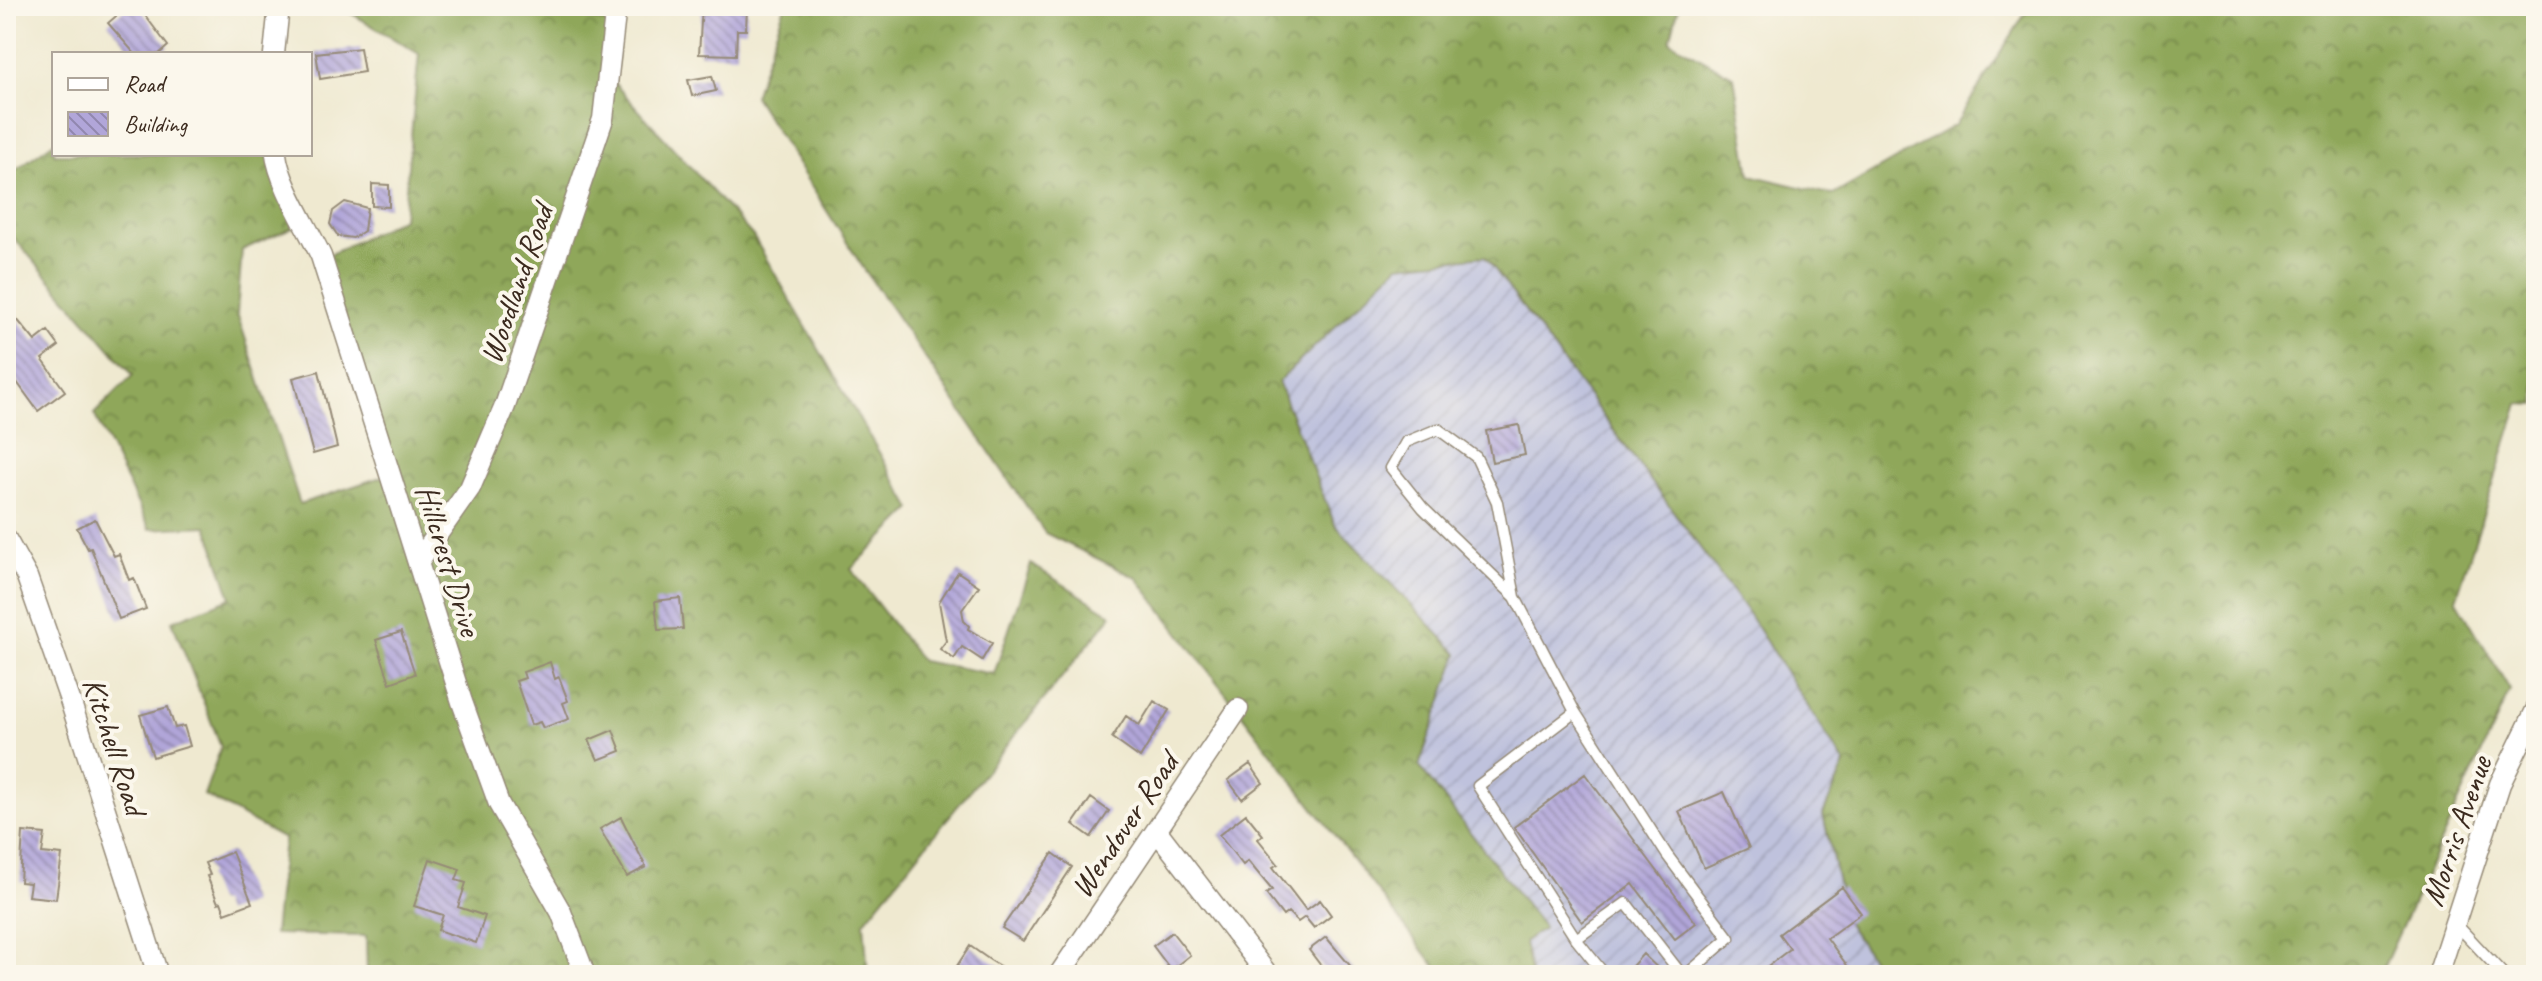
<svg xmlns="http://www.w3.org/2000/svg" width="2542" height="981" viewBox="0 0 2542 981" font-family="Caveat,sans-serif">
<defs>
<pattern id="industrial-furrows" width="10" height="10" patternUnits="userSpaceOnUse" patternTransform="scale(2)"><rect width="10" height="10" fill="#bfc2dd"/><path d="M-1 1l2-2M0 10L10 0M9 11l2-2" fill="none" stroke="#a5a7bd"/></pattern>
<pattern id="forest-crowns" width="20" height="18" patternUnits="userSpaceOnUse" patternTransform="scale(2)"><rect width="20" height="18" fill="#8fa75a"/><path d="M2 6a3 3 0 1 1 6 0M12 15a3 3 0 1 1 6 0" fill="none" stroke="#76884a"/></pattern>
<pattern id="building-back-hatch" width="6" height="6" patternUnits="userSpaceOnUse" patternTransform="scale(2)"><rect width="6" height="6" fill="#b1a6d9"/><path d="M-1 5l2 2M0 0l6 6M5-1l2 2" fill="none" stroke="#9187af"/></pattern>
</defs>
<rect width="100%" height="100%" fill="#fbf7ec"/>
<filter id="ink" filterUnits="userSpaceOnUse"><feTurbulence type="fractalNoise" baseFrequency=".0125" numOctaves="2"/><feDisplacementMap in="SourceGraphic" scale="16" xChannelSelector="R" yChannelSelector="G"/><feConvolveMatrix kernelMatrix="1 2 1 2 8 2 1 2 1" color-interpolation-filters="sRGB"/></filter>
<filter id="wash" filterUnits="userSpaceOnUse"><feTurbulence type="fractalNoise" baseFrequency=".006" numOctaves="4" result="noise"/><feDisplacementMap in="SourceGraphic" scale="32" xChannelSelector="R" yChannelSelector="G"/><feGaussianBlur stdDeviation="1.8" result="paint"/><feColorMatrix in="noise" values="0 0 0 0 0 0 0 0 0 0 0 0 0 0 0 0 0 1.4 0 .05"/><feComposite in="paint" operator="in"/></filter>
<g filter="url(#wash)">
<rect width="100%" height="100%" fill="#efe9d0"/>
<!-- industrial -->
<path fill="url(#industrial-furrows)" d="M1484 256 1746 610 1845 764 1823 814 1847 923 1883 975H1531L1523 942 1543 928 1418 766 1458 654 1335 525 1278 382 1399 265Z"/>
<!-- forest -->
<path fill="url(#forest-crowns)" stroke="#65683c" stroke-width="2" d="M339 6H543L620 26 614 83 753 236 912 509 851 569 921 661 994 674 1031 564 1112 615 864 922 868 975H367L366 936 274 934 284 839 204 795 221 747 172 621 231 598 207 526 150 529 94 414 133 375 6 229V177L54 142V154H278L306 221 242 250 237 313 300 504 387 475 319 260 403 218 419 54Z
M785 6H1679L1670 41 1734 77 1750 175 1833 195 1955 125 2030 6H2536V405L2519 404 2456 599 2510 690 2380 975H1883L1847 923 1823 814 1845 764 1746 610 1485 256 1399 265 1278 382 1335 525 1458 654 1419 766 1544 928 1524 942 1531 975H1442L1137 578 1045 533 860 263 754 96Z"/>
<g id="blocks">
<!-- building -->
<path fill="url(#building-back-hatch)" d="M128 6H138L168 46 159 54H135L108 23Z
M702 6 747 7 746 30H737L736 55 699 54Z
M360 48 364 72 320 79 316 53Z
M712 76 716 91 692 96 688 80Z
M372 184 389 185V207L372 206Z
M345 202 367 208 364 231 353 238 338 236 330 224 333 211Z
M6 306 35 341 48 331 59 346 42 359 65 391 38 411 6 367Z
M319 371 337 447 313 454 293 378Z
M1519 425 1525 455 1492 462 1486 431Z
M95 519 114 556 119 554 129 580 134 578 146 609 119 619 91 548 88 549 77 528Z
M958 572 979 586 962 610 964 621 969 626 968 629 992 643 982 660 962 647 954 659 940 649 946 641 939 602Z
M680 598 683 629 658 630 655 601Z
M401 632 415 674 390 683 376 640Z
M550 662 555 679 559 677 568 701 563 703 569 719 543 728 540 722 531 725 516 681 525 678 523 672Z
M1154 701 1169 710 1140 758 1112 738 1126 716 1139 725Z
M168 707 175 728 184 726 190 746 153 757 140 715Z
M613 730 621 751 598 760 589 740Z
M1250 764 1263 783 1242 799 1228 780Z
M1585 774 1696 923 1675 939 1633 884 1582 922 1514 827Z
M1724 792 1749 848 1704 868 1679 811Z
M1091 798 1109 811 1091 837 1073 824Z
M1246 814 1263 835 1258 839 1278 864 1273 867 1306 910 1320 900 1331 915 1314 928 1305 917 1298 922 1288 912 1283 916 1266 894 1272 890 1248 861 1243 865 1219 835Z
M621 817 646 867 627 877 600 829Z
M23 832 45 834 42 853 62 855 56 899 28 896 30 883 20 882Z
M232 852 252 903 225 913 221 902 218 903 207 876 210 875 205 863Z
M1053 853 1072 867 1023 941 1002 928Z
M430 859 460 869 456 880 466 883 458 907 485 916 476 943 438 930 443 915 414 906Z
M1842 887 1861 913 1827 938 1854 975H1756L1790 949 1779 934Z
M1172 932 1190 955 1171 970 1153 946Z
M1326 937 1358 975H1328L1309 950Z
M970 946 990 960 1014 975H951Z
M1643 954 1665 975H1624Z"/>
</g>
</g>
<g filter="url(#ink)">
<use href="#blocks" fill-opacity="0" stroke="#958a77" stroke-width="2"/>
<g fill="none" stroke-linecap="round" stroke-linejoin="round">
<defs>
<path id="service" d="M1515 597 1423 508 1391 468 1406 442 1438 429 1476 457 1497 502 1515 597 1575 712 1667 855 1729 938 1686 975
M1575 712 1478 786 1576 939
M2455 923 2504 975
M1605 975 1576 939 1626 903 1682 975"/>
<path id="minor" d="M274 54 279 6
M276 154C279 183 308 228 321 256L462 702 499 804 561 912 585 975
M6 539 27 577 70 700 158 975
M418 562 470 488 505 406 603 119 616 6
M1157 831 1268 975
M1059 975 1238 709
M2438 975 2500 784 2536 710"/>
</defs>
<!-- service casing -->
<use href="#service" stroke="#958a77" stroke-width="13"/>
<!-- minor casing -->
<use href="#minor" stroke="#958a77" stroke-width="23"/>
<!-- service -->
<use href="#service" stroke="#fff" stroke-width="10"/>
<!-- minor -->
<use href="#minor" stroke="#fff" stroke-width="20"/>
</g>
</g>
<g text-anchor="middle" stroke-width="8" stroke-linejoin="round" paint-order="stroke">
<!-- street labels -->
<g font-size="32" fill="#3b2a1e" stroke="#fbf7ec">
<text transform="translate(516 284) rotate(-71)" y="11">Woodland Road</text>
<text transform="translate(449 560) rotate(73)" y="11">Hillcrest Drive</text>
<text transform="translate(115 746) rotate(72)" y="11">Kitchell Road</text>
<text transform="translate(1124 825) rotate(-56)" y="11">Wendover Road</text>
<text transform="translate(2456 831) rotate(-71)" y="11">Morris Avenue</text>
</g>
</g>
<!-- margin -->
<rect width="2542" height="981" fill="none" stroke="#fbf7ec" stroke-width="32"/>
<!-- legend -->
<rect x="52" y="52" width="260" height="104" fill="#fbf7ec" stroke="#aea59a" stroke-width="2"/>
<rect x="68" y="78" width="40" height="12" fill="#ffffff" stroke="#aea59a" stroke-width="2"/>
<text x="124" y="92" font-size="24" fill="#3b2a1e">Road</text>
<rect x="68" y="112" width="40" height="24" fill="url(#building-back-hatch)" stroke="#aea59a" stroke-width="2"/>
<text x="124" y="132" font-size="24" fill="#3b2a1e">Building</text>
</svg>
